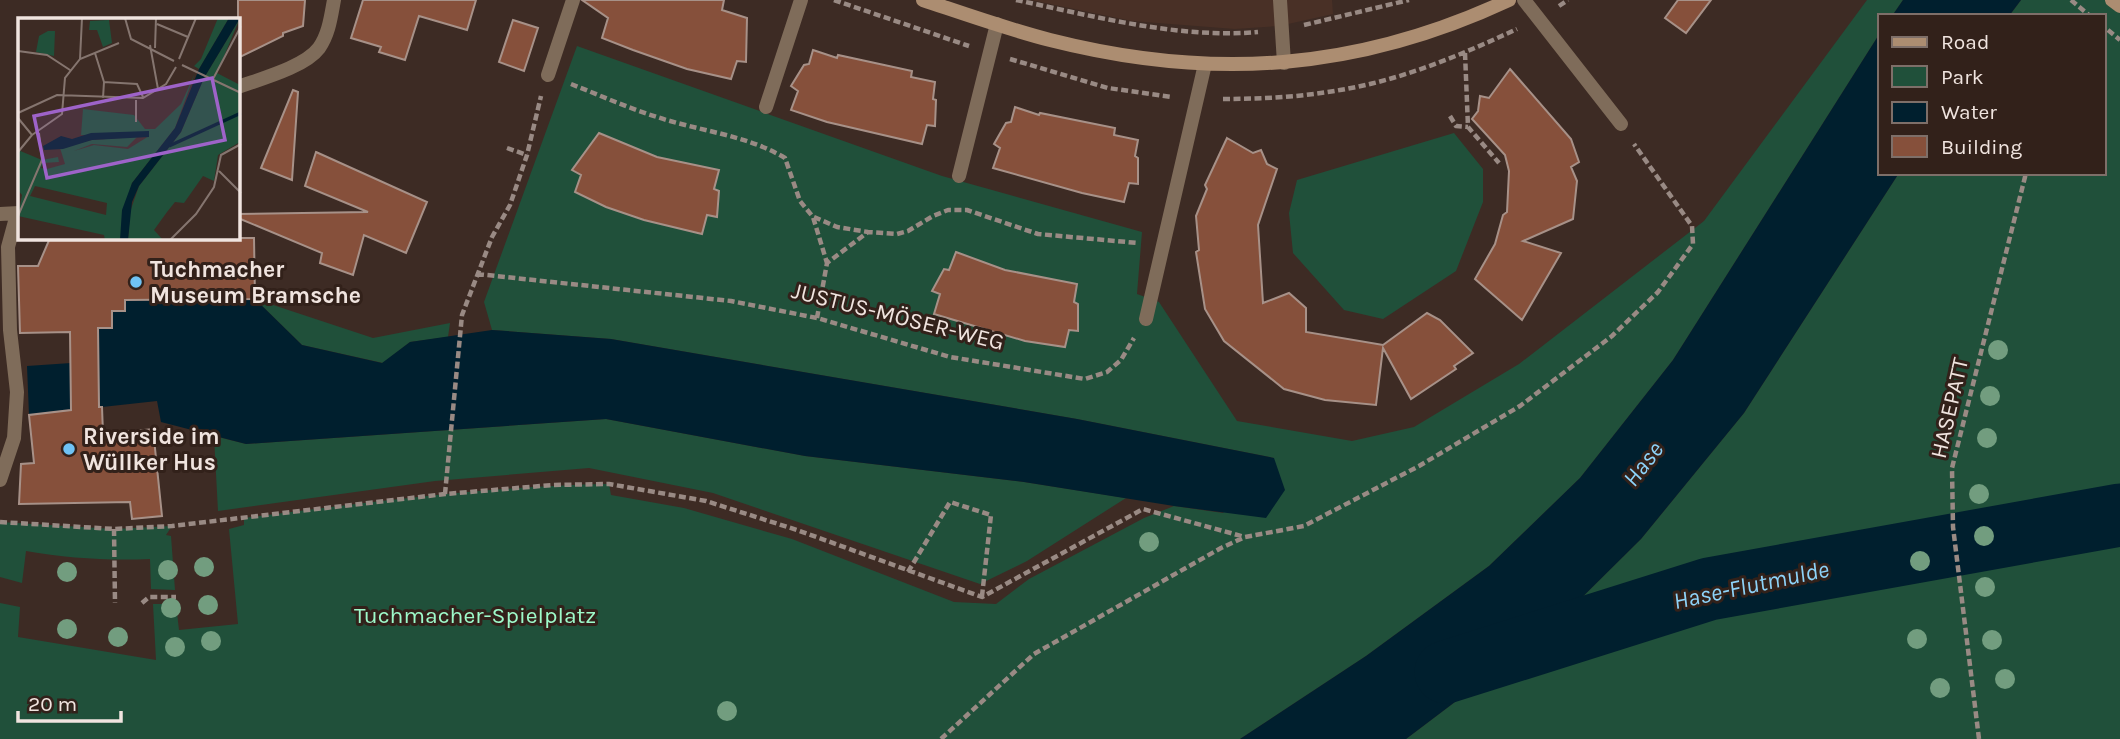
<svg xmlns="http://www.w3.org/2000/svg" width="2120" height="739" viewBox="0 0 2120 739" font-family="Karla,sans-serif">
<rect width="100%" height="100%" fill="#3d2b24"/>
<!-- built -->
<path fill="#493026" d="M1031 0H1332L1333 14 1279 26 1235 29 1132 21Z"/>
<!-- green -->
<path fill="#20503a" d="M1867 0H1903L1892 16H1880V33L1673 360 1580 478 1489 566 1366 656 1240 739H0V603L20 607 18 637 156 660 153 604H176L179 630 238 624 229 529 244 525V518C365 503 487 486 609 484L611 495 684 508 792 539 954 602 996 604 1029 579 1144 518 1174 506 1223 513 1274 458 1077 419 611 339 492 330 484 302 577 46 942 176 1142 232 1137 294 1159 302 1237 421 1352 441 1414 427 1519 364 1704 221Z
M2021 0H2120V739H1406L1545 634 1641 539 1744 413 1899 173H2104V16H2009Z
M1454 133 1483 169V202L1456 271 1383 319 1344 310 1293 253 1289 213 1297 180Z
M255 299 373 338 450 323 448 337 410 342 383 363 302 345Z
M606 419 805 456 1024 482 1126 498 1027 561 980 584 713 493 589 468 435 481 218 511 214 436 246 444Z
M0 522 114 529 172 526 166 535 171 536 175 590 151 589 150 559C108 561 67 558 26 551L22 583 0 577Z"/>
<!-- water -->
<path fill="#001f2e" d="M1903 0H2021L2009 16H1892Z
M1880 33V173H1899L1744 413 1641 539 1545 634 1406 739H1240L1366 656 1489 566 1580 478 1673 360Z
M255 299 302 345 382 363 410 342 492 330 611 339 1077 419 1274 458 1285 490 1266 518 1174 506 1024 482 805 456 606 419 246 444 161 422 157 401 29 415 27 366 71 363 98 328H112V311H125V300Z"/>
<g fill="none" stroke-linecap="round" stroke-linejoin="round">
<!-- river -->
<path stroke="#001f2e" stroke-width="63" d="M1446 672 1709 589 2120 515"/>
</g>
<!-- building -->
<path fill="#86503b" stroke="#a79188" stroke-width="2" d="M238 0H305L303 26 283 33V36L238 58Z
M363 0H476L467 30 419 16 405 60 379 52 381 47 351 38Z
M582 0H724L722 10 747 18 746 62 737 61 731 79 687 69 633 50 602 38 608 18Z
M1678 0H1711L1686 33 1665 18Z
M513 20 538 28 524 71 499 62Z
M813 50 837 58 838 55 912 71 911 77 935 82 933 99 936 100 935 126 927 125 922 144 827 122 791 110 798 91 791 86 804 65 809 64Z
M1510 69 1571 139 1579 162 1571 167 1577 181 1573 219 1523 241 1561 253 1522 320 1475 279 1495 244 1503 215 1507 212 1509 171 1505 155 1472 119 1478 111 1480 96 1489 98Z
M293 90 298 92 292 180 261 168Z
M1015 107 1039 115 1040 113 1115 128 1114 135 1138 140 1135 156 1138 158V184L1129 183 1124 202 1082 193 993 168 1000 148 994 144 1006 123 1011 122Z
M599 133 657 157 719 170 714 189 719 191 717 217 707 215 702 234 644 220 606 207 575 192 581 175 572 170Z
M1227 138 1253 153 1261 150 1267 164 1277 169 1258 225 1263 303 1289 293 1306 308V332L1383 345 1427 313 1440 320 1473 353 1454 366 1456 369 1411 399 1383 348 1376 405 1325 400 1284 389 1224 341 1205 309 1196 252 1199 250 1196 216 1207 189 1205 185Z
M316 152 427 202 406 253 364 235 353 275 320 263 322 253 238 218V214L368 212 305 186Z
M50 238H254L255 299 125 300V311H112V328H98L99 407H102L103 434 153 429 162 516 132 519 130 502 19 504 21 464 34 463 29 415 71 410 70 332 20 333 18 266H38Z
M956 252 1005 270 1077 284 1074 302 1078 304V331L1069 330 1065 347 1025 341 934 314 940 294 932 291 944 269 949 270Z"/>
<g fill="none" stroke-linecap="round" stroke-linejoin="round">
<!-- path -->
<path stroke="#998a84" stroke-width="4.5" stroke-dasharray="7 3.5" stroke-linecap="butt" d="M834 0 969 46
M1016 0C1093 16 1179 39 1258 32
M2071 0 2090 16
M1559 6 1568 0
M1304 25 1409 0
M2108 30 2120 40
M1465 53 1468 127 1499 163
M1010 59 1108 88 1172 97
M571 84C599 95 628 108 657 117 699 131 747 135 785 158L800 201 813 217 827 263
M1223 99C1262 99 1301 97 1340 90 1402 80 1461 55 1517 29
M1450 116 1456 126 1468 127
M507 148 527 155
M814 217 837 227 868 232
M477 274 731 301 817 318 950 357 1085 379 1107 372 1121 360 1134 338
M817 318 827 263 868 232 897 234 908 231 933 216 948 210H967L1038 234 1138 243
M445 494 462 315 492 237 510 205 527 155 541 96
M0 522 114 529 172 526 445 494 553 485 609 484 706 501 797 530 982 597 1143 509 1245 537
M114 529 115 603
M908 572 950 502 991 515 982 596
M142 603 149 597H176
M941 739 1034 654 1221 548 1245 537 1304 526 1419 466 1520 406 1612 336 1658 292 1693 244 1692 226 1634 144
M1979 739 1953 527 1952 468 2026 173"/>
<!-- service -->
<path stroke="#7f6c5a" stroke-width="14" d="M1280 0 1284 63
M1524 0 1621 124
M548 75 573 0
M766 107 801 0
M959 176 997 24
M1146 319 1205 64"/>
<!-- minor -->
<path stroke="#7f6c5a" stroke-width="14" d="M238 87C260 79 305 67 319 48 329 34 331 16 334 0
M0 214 19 213
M0 480 14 438 17 392 10 330 8 247 17 214"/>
<!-- secondary -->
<path stroke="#ac8d71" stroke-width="14" d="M923 0C965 14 1007 29 1050 40 1212 81 1357 71 1509 0
M2112 0 2120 6"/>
</g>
<!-- trees -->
<g fill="#729d7f">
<circle cx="1998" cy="350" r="10"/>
<circle cx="1990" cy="396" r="10"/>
<circle cx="1987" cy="438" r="10"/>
<circle cx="1979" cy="494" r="10"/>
<circle cx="1984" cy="536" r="10"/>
<circle cx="1149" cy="542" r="10"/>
<circle cx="1920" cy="561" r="10"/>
<circle cx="204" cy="567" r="10"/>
<circle cx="168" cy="570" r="10"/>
<circle cx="67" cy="572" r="10"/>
<circle cx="1985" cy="587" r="10"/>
<circle cx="208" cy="605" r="10"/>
<circle cx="171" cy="608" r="10"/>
<circle cx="67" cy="629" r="10"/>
<circle cx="118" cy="637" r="10"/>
<circle cx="1917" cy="639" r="10"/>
<circle cx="1992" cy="640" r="10"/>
<circle cx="211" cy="641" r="10"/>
<circle cx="175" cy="647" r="10"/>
<circle cx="2005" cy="679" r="10"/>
<circle cx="1940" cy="688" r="10"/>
<circle cx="727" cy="711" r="10"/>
</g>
<!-- markers -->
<g fill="#6fc2f4" stroke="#32211a" stroke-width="2.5">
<circle cx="136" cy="282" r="7"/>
<circle cx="69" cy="449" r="7"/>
</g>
<g text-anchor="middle" stroke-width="6" stroke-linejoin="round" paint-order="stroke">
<!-- poi labels -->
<g font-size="23" font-weight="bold" fill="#f0e4df" stroke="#32211a" text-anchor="start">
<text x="150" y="277">Tuchmacher<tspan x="150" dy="26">Museum Bramsche</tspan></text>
<text x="83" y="444">Riverside im<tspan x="83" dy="26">Wüllker Hus</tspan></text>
</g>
<!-- street labels -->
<g font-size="23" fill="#f0e4df" stroke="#32211a">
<text transform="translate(898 316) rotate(14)" y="8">JUSTUS-MÖSER-WEG</text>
<text transform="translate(1949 408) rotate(-77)" y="8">HASEPATT</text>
</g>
<!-- park labels -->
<g font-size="23" fill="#9efaca" stroke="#32211a">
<text x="475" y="623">Tuchmacher-Spielplatz</text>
</g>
<!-- water labels -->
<g font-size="24" font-style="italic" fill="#8dd3f9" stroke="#32211a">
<text transform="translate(1643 464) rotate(-52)" y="8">Hase</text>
<text transform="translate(1751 585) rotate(-12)" y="8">Hase-Flutmulde</text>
</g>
</g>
<!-- overview -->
<g transform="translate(18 18)">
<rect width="222" height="222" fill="#3d2b24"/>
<path d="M200 0H211L181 51 176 48 183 41ZM222 0 199 55 222 67V124L200 137 196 163 185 158 166 185 157 184 149 194 136 212 145 222H110L112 194 121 168 163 114 186 60ZM91 2 94 25 85 29 79 12H71L72 3ZM30 13H37L36 38 18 34 21 18ZM177 55 157 110 114 165 102 222H87L86 217 0 198 4 177 0 172V132L24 142 40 139 41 144 25 145 23 150 29 151 47 146 42 130 74 122 119 119 109 129 74 126 56 133 76 127 110 131 131 118 63 117 65 91 116 97 127 111H137L163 86ZM17 168 89 185 88 197 12 178Z" fill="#20503a" fill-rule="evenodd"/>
<path d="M211 0H222L186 60 163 114 121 168 114 184 110 222H102L104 192 114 165 157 110 181 51ZM131 113V119L74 122 45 131 26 132 25 128 43 118 54 121 73 115Z" fill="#001f2e"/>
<path fill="none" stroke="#001f2e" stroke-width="3.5" d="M151 128 223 95"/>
<path fill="none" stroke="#85756f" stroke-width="2" d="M15 0H46M107 0 113 21 156 43M139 6 170 19M132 27 140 71M137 30 138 0M0 33 29 37 52 52M77 35 86 64M62 41 64 0M161 41 178 0M164 47 223 75M195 61 223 8M85 80 86 64 119 66 125 79M0 95 39 77 125 80 148 66 158 49M0 100 14 117M118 104V82M14 117 44 96 47 60 62 41 101 25M0 134 14 117M201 153 223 175M0 198 24 142 21 115M152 222 178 196 196 169 203 137 223 126"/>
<path fill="#9e63c9" fill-opacity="0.15" stroke="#9e63c9" stroke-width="3.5" d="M194 60 207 122 29 160 16 98Z"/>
<rect width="222" height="222" fill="none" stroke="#f0e4df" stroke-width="3.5"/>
</g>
<!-- legend -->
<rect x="1878" y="14" width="228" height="161" fill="#32211a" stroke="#7e6f69" stroke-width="2"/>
<rect x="1892" y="37" width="35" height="10" fill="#ac8d71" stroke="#7e6f69" stroke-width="2"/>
<text x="1941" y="49" font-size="21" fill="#f0e4df">Road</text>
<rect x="1892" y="66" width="35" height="21" fill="#20503a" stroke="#7e6f69" stroke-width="2"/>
<text x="1941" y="84" font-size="21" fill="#f0e4df">Park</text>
<rect x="1892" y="102" width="35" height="21" fill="#001f2e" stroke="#7e6f69" stroke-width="2"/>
<text x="1941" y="119" font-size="21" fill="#f0e4df">Water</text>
<rect x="1892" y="136" width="35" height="21" fill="#86503b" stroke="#7e6f69" stroke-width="2"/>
<text x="1941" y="154" font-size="21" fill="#f0e4df">Building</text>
<!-- scale -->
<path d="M18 711v10h103v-10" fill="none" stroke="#f0e4df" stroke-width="3.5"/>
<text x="28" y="711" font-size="21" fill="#f0e4df" stroke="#32211a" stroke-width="5" paint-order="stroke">20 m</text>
</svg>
